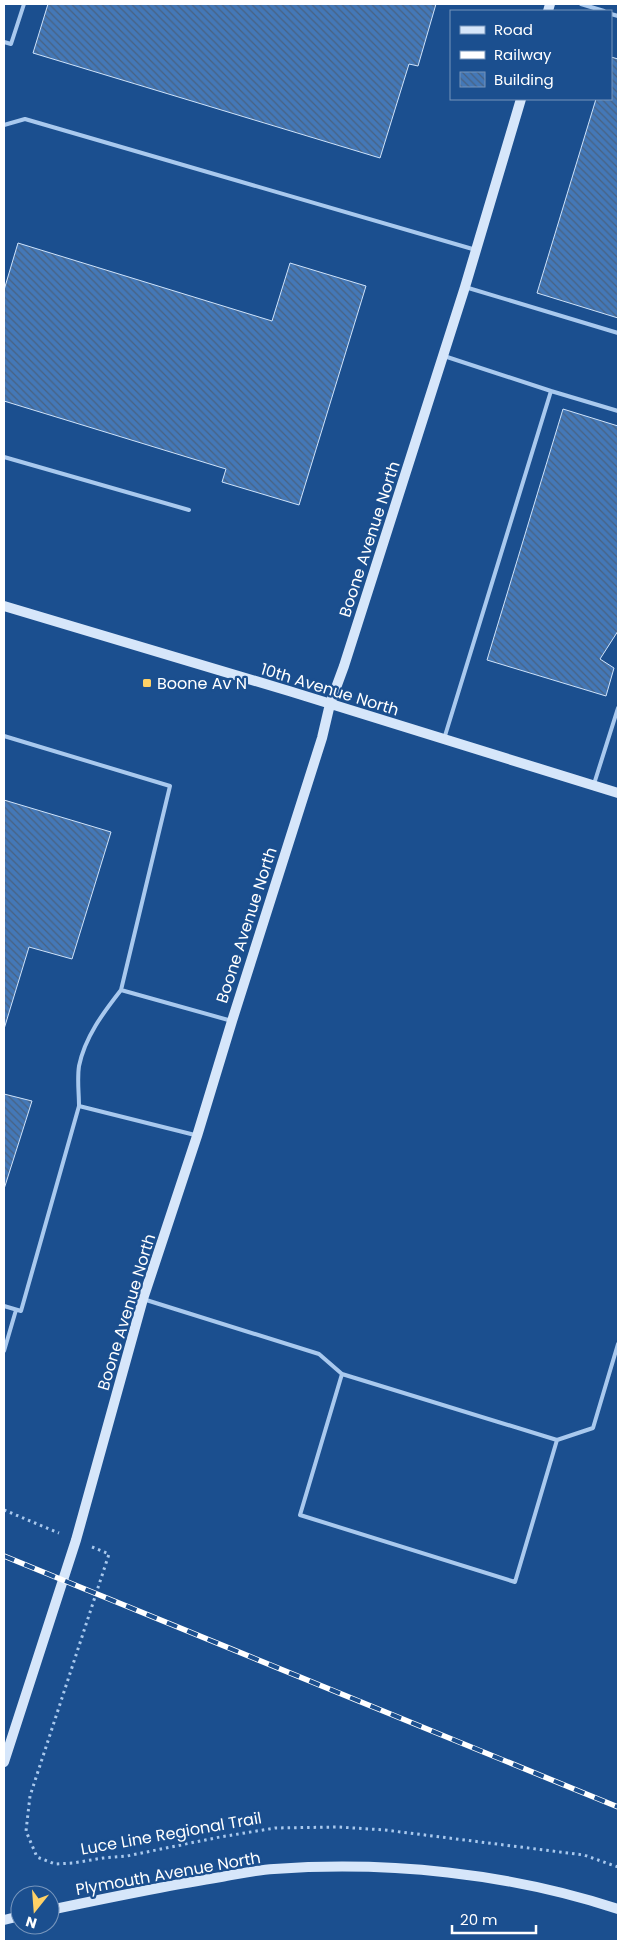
<svg xmlns="http://www.w3.org/2000/svg" width="622" height="1945" viewBox="0 0 622 1945" font-family="Poppins,sans-serif">
<defs>
<pattern id="building-back-hatch" width="6" height="6" patternUnits="userSpaceOnUse" patternTransform="scale(1.25)"><rect width="6" height="6" fill="#4478b7"/><path d="M-1 5l2 2M0 0l6 6M5-1l2 2" fill="none" stroke="#486282"/></pattern>
</defs>
<rect width="100%" height="100%" fill="#1b4f8f"/>
<!-- building -->
<path fill="url(#building-back-hatch)" stroke="#cfe3fa" d="M48 4H436L418 66 409 64 380 158 33 53Z
M611 57 618 59V318L537 293 596 99H611Z
M18 243 272 321 290 263 366 286 299 505 222 482 226 469 4 401V290Z
M563 409 618 426V631L600 659 614 668 606 696 487 660Z
M4 800 111 832 72 959 29 947 4 1029Z
M4 1094 32 1101 4 1189Z"/>
<g fill="none" stroke-linecap="round" stroke-linejoin="round">
<!-- path -->
<path stroke="#a9c9ee" stroke-width="3" stroke-dasharray="2.5 4" stroke-linecap="butt" d="M4 1510 59 1533
M92 1547 109 1554 30 1796 26 1831 37 1857 55 1864 73 1863 103 1858 127 1856 220 1837 275 1828 339 1827 385 1830 584 1855 618 1867"/>
<!-- lane -->
<path stroke="#a9c9ee" stroke-width="4" d="M581 4 604 11
M611 14 618 16
M4 42 11 44 24 4
M4 125 25 119 476 250
M465 287 618 333
M444 356 551 391 444 739
M551 391 618 411
M4 457 189 510
M4 736 170 786 121 990 232 1021
M594 784 618 708
M79 1106C79 1093 77 1079 79 1066 85 1037 103 1013 121 990
M143 1299 319 1354 342 1374 557 1440 593 1428 618 1344
M4 1306 21 1311 79 1106 195 1135
M4 1351 16 1310
M342 1374 300 1515 515 1582 557 1440"/>
<!-- secondary -->
<path stroke="#d6e6fa" stroke-width="10" d="M548 11 550 4
M4 606 289 691 618 793
M4 1762 76 1540 143 1299 197 1136 232 1021 322 738 330 704 344 666 465 287 521 99
M50 1910C107 1898 164 1886 221 1877 239 1874 256 1870 274 1869 389 1861 508 1873 618 1909
M4 1920 20 1916"/>
<defs>
<path id="rail" d="M4 1556 618 1807"/>
</defs>
<!-- rail casing -->
<use href="#rail" stroke="#fff" stroke-width="5.5"/>
<!-- rail -->
<use href="#rail" stroke="#1b4f8f" stroke-width="4" stroke-dasharray="11" stroke-linecap="butt"/>
</g>
<!-- markers -->
<rect fill="#ffd166" stroke="#1b4f8f" stroke-width="2" x="142" y="678" width="10" height="10" rx="2.5"/>
<g text-anchor="middle" stroke-width="4.5" stroke-linejoin="round" paint-order="stroke">
<!-- street labels -->
<g font-size="16" fill="#fff" stroke="#1b4f8f">
<text transform="translate(369 539) rotate(-72)" y="6">Boone Avenue North</text>
<text transform="translate(330 689) rotate(17)" y="6">10th Avenue North</text>
<text transform="translate(246 925) rotate(-72)" y="6">Boone Avenue North</text>
<text transform="translate(126 1312) rotate(-73)" y="6">Boone Avenue North</text>
<text transform="translate(171 1833) rotate(-10)" y="6">Luce Line Regional Trail</text>
<text transform="translate(168 1873) rotate(-10)" y="6">Plymouth Avenue North</text>
</g>
<!-- poi labels -->
<g font-size="16" fill="#fff" stroke="#1b4f8f" text-anchor="start">
<text x="157" y="689">Boone Av N</text>
</g>
</g>
<!-- border -->
<rect width="622" height="1945" fill="none" stroke="#ffffff" stroke-width="10"/>
<!-- legend -->
<rect x="450" y="10" width="162" height="90" fill="#1b4f8f" stroke="#7695bc"/>
<rect x="460" y="26" width="25" height="8" fill="#d6e6fa" stroke="#7695bc"/>
<text x="494" y="35" font-size="15" fill="#ffffff">Road</text>
<rect x="460" y="51" width="25" height="8" fill="#ffffff" stroke="#7695bc"/>
<text x="494" y="60" font-size="15" fill="#ffffff">Railway</text>
<rect x="460" y="72" width="25" height="15" fill="url(#building-back-hatch)" stroke="#7695bc"/>
<text x="494" y="85" font-size="15" fill="#ffffff">Building</text>
<!-- north arrow -->
<g transform="translate(35 1910) rotate(197)"><circle r="24" fill="#1b4f8f" stroke="#7695bc"/>
<path d="M0-4L9 19L0 12L-9 19Z" fill="#ffd166"/>
<text y="-8" font-size="14" font-weight="bold" text-anchor="middle" fill="#ffffff">N</text>
</g>
<!-- scale -->
<path d="M452 1925v8h84v-8" fill="none" stroke="#ffffff" stroke-width="2.5"/>
<text x="460" y="1925" font-size="15" fill="#ffffff" stroke="#1b4f8f" stroke-width="4" paint-order="stroke">20 m</text>
</svg>
